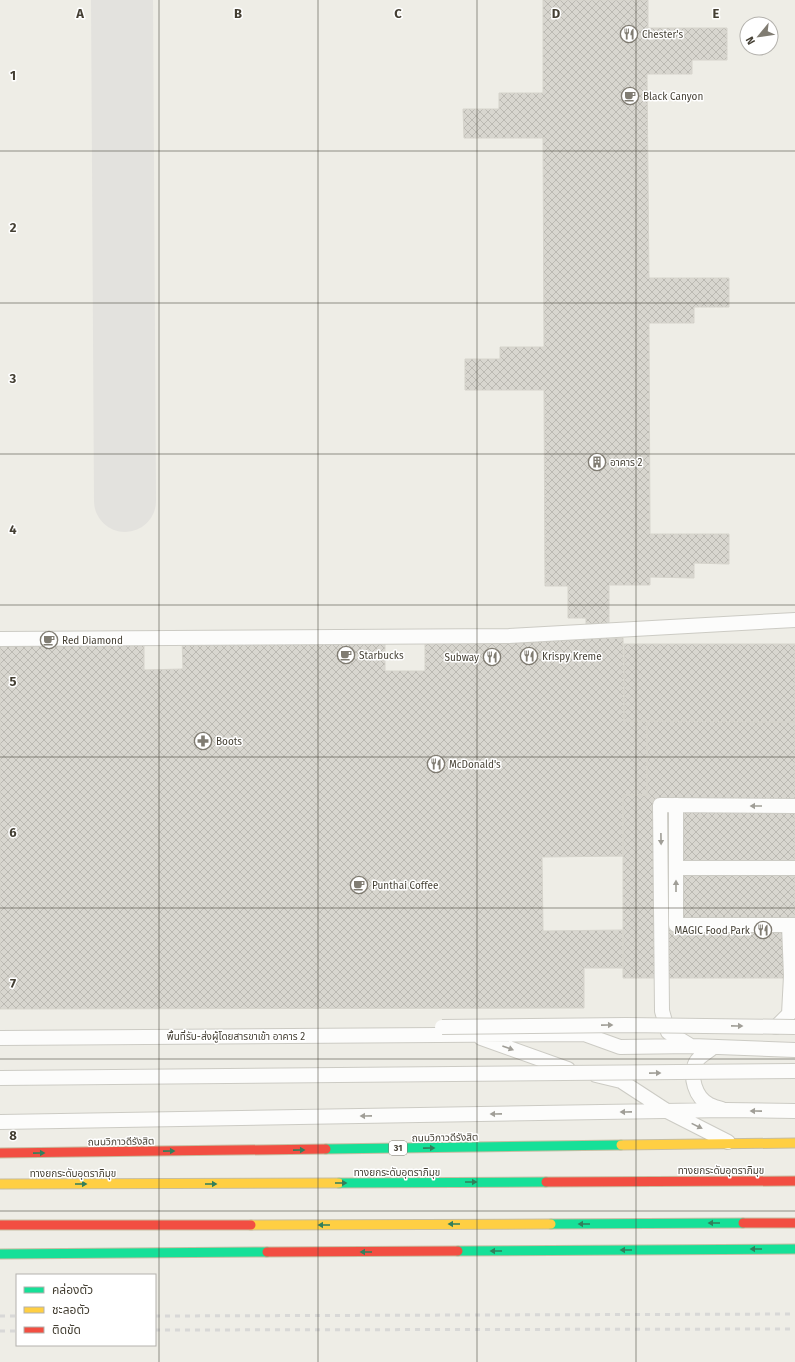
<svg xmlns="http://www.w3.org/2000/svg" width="795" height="1362" viewBox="0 0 795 1362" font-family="'Fira Sans','Noto Sans Thai',sans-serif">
<defs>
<pattern id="building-cross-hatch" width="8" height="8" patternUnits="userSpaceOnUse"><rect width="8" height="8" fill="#d8d6cf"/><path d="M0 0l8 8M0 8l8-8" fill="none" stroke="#bbb9b2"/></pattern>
</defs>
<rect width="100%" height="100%" fill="#eeede6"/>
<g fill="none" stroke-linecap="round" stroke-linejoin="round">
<!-- taxiway -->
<path stroke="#e3e2de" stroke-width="62" d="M122 0 125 501"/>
</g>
<!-- building -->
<path fill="url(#building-cross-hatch)" stroke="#d6d4cc" d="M543 0H648V28H727V60H692V74H647L649 278H729V307H694V323H649L650 534H729V564L694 563V578L650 577V585H609V639L623 638 624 721H647V795H623V856L542 857 543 931 623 930V968H584V1008L0 1009V640H144V670L183 669 182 639 385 638V671H425V637H586V618H568V586H545L544 390H465V359H500V347H544L543 138H464L463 109H499V93H543Z
M624 644H795V722L624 721Z
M647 721 795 722V978H623V795H647Z"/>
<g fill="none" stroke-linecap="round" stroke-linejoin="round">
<defs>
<path id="lane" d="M0 639 509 636 795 620
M676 868V805
M795 868H676V925H795
M776 1027 789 1014 791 976 789 925
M0 1038 584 1034 620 1047 692 1046 795 1050
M481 1038 568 1069
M691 1046 668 1032 662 1011 660 805 795 806
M712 1048C708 1052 699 1056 696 1062 689 1076 695 1098 710 1105 714 1107 718 1108 722 1109
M596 1075 621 1081 667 1111 728 1142
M0 1122 726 1110 795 1111"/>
<path id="fast" d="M326 1149 621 1145
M339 1183 546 1182
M551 1224 743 1223
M458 1251 795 1249
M0 1254 267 1252"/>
<path id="slow" d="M621 1145 795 1143
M0 1184 339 1183
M251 1225 551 1224"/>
<path id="jam" d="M0 1153 326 1149
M546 1182 795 1181
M743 1223H795
M0 1225H251
M267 1252 458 1251"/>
</defs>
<!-- lane casing -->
<use href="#lane" stroke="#cccbc4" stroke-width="16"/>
<!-- fast casing -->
<use href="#fast" stroke="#c6bda1" stroke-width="11"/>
<!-- slow casing -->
<use href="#slow" stroke="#c6bda1" stroke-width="11"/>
<!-- jam casing -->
<use href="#jam" stroke="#c6bda1" stroke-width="11"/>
<!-- lane -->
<use href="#lane" stroke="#fcfcfb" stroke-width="14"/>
<!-- fast -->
<use href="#fast" stroke="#16e098" stroke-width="9"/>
<!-- slow -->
<use href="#slow" stroke="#ffcf43" stroke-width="9"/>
<!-- jam -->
<use href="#jam" stroke="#f24e42" stroke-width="9"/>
<!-- rail -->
<path stroke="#d8d8d7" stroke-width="3" stroke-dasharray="5 5" stroke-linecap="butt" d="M0 1316H17
M155 1316 795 1314
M155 1330 795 1329
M0 1331H17"/>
<defs>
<path id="lane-bridge" d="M442 1027 626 1025 795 1027
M0 1078 795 1071"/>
</defs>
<!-- lane-bridge casing -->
<use href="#lane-bridge" stroke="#cccbc4" stroke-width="16" stroke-linecap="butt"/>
<!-- lane-bridge -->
<use href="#lane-bridge" stroke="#fcfcfb" stroke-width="14"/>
</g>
<!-- one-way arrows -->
<defs><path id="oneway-solid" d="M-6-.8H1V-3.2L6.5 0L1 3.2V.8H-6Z"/></defs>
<g fill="#a09e97">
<use href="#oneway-solid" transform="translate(756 806) rotate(-180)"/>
<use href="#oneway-solid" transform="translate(661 839) rotate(89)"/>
<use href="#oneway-solid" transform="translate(676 886) rotate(-90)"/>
<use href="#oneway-solid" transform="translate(607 1025) rotate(-1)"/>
<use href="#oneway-solid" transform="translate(737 1026) rotate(1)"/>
<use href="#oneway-solid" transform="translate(508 1048) rotate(20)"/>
<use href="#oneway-solid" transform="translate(655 1073) rotate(-1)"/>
<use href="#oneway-solid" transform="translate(756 1111) rotate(-179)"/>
<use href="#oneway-solid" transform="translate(626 1112) rotate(179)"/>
<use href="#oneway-solid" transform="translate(496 1114) rotate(179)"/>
<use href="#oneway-solid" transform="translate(366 1116) rotate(179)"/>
<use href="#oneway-solid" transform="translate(697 1126) rotate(26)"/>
</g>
<g fill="#327f5b">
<use href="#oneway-solid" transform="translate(429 1148) rotate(-1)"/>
<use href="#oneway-solid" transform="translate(299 1150) rotate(-1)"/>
<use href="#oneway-solid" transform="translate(169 1151) rotate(-1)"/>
<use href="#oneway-solid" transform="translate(39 1153) rotate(-1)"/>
<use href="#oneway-solid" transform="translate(471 1182)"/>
<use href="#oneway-solid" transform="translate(341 1183)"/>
<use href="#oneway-solid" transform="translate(81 1184)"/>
<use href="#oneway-solid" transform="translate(211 1184)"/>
<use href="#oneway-solid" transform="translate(714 1223) rotate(180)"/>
<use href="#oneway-solid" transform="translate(454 1224) rotate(180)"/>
<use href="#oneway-solid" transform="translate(584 1224) rotate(180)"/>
<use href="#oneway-solid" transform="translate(324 1225) rotate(180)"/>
<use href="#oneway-solid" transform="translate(756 1249) rotate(180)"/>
<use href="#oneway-solid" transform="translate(626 1250) rotate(180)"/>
<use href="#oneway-solid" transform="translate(496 1251) rotate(180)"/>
<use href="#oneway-solid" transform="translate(366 1252) rotate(180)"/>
</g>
<!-- grid -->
<path fill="none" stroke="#443f33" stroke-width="1" stroke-opacity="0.55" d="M159 0V1362M318 0V1362M477 0V1362M636 0V1362M0 151H795M0 303H795M0 454H795M0 605H795M0 757H795M0 908H795M0 1059H795M0 1211H795"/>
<!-- icons -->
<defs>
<symbol id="restaurant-ring" viewBox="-11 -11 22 22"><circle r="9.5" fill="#fff" stroke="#807c72" stroke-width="1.5"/><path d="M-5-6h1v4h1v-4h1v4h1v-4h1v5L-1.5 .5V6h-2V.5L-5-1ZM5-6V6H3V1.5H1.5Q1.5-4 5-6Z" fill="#807c72"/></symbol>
<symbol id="cafe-ring" viewBox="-11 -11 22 22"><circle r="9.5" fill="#fff" stroke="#807c72" stroke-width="1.5"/><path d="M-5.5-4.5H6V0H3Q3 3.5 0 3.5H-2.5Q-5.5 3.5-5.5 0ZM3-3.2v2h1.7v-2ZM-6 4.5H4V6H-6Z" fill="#807c72"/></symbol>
<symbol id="building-ring" viewBox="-11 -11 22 22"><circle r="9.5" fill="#fff" stroke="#807c72" stroke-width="1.5"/><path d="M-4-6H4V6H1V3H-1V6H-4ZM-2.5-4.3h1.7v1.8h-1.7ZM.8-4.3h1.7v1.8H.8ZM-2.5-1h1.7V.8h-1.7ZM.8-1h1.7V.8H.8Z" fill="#807c72"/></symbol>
<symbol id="pharmacy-ring" viewBox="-11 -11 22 22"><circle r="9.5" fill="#fff" stroke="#807c72" stroke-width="1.5"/><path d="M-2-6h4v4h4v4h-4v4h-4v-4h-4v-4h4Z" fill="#807c72"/></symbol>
</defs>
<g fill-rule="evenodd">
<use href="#restaurant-ring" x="619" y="24" width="20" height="20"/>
<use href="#cafe-ring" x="620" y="86" width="20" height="20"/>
<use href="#building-ring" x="587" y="452" width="20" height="20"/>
<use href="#cafe-ring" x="39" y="630" width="20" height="20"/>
<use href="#cafe-ring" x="336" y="645" width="20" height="20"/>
<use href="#restaurant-ring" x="519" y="646" width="20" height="20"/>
<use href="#restaurant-ring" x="482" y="647" width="20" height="20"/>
<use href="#pharmacy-ring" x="193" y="731" width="20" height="20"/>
<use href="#restaurant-ring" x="426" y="754" width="20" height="20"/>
<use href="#cafe-ring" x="349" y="875" width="20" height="20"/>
<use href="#restaurant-ring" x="753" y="920" width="20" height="20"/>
</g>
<g text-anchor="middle" stroke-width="3" stroke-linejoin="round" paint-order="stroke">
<!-- shield labels -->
<rect fill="#fff" stroke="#7c7970" stroke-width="1" x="389" y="1141" width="18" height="14" rx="3"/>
<g font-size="9" font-weight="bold" fill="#443f33">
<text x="398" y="1151">31</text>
</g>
<!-- poi labels -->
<g font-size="10" fill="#443f33" stroke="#fff" text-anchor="start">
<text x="642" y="38">Chester's</text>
<text x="643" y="100">Black Canyon</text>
<text x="610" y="466">อาคาร 2</text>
<text x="62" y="644">Red Diamond</text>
<text x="359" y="659">Starbucks</text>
<text x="542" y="660">Krispy Kreme</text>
<text x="479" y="661" text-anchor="end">Subway</text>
<text x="216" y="745">Boots</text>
<text x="449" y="768">McDonald's</text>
<text x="372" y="889">Punthai Coffee</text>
<text x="750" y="934" text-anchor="end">MAGIC Food Park</text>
</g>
<!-- street labels -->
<g font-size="10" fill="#443f33" stroke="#fff">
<text x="236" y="1040">พื้นที่รับ-ส่งผู้โดยสารขาเข้า อาคาร 2</text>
<text transform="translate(445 1137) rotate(-1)" y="4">ถนนวิภาวดีรังสิต</text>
<text transform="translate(121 1141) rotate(-1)" y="4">ถนนวิภาวดีรังสิต</text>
<text x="721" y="1174">ทางยกระดับอุตราภิมุข</text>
<text x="397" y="1176">ทางยกระดับอุตราภิมุข</text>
<text x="73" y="1177">ทางยกระดับอุตราภิมุข</text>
</g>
</g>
<g font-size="13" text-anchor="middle" font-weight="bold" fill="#443f33" stroke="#fff" stroke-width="3" stroke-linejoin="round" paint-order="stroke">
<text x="80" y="18">A</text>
<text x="238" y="18">B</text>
<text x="398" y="18">C</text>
<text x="556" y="18">D</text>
<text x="716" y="18">E</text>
<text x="13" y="80">1</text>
<text x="13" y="232">2</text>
<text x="13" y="383">3</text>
<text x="13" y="534">4</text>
<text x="13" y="686">5</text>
<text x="13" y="837">6</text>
<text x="13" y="988">7</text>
<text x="13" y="1140">8</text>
</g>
<!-- legend -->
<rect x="16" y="1274" width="140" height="72" fill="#ffffff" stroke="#b4b2ad"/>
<rect x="24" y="1287" width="20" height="6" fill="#16e098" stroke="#b4b2ad"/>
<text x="52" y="1294" font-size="12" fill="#443f33">คล่องตัว</text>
<rect x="24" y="1307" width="20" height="6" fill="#ffcf43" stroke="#b4b2ad"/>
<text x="52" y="1314" font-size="12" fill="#443f33">ชะลอตัว</text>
<rect x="24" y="1327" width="20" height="6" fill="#f24e42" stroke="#b4b2ad"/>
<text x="52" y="1334" font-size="12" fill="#443f33">ติดขัด</text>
<!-- north arrow -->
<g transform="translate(759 36) rotate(241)"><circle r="19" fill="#ffffff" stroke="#b4b2ad"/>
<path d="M0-3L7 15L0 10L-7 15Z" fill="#807c72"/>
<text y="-6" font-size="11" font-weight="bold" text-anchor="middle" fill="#443f33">N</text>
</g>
</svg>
